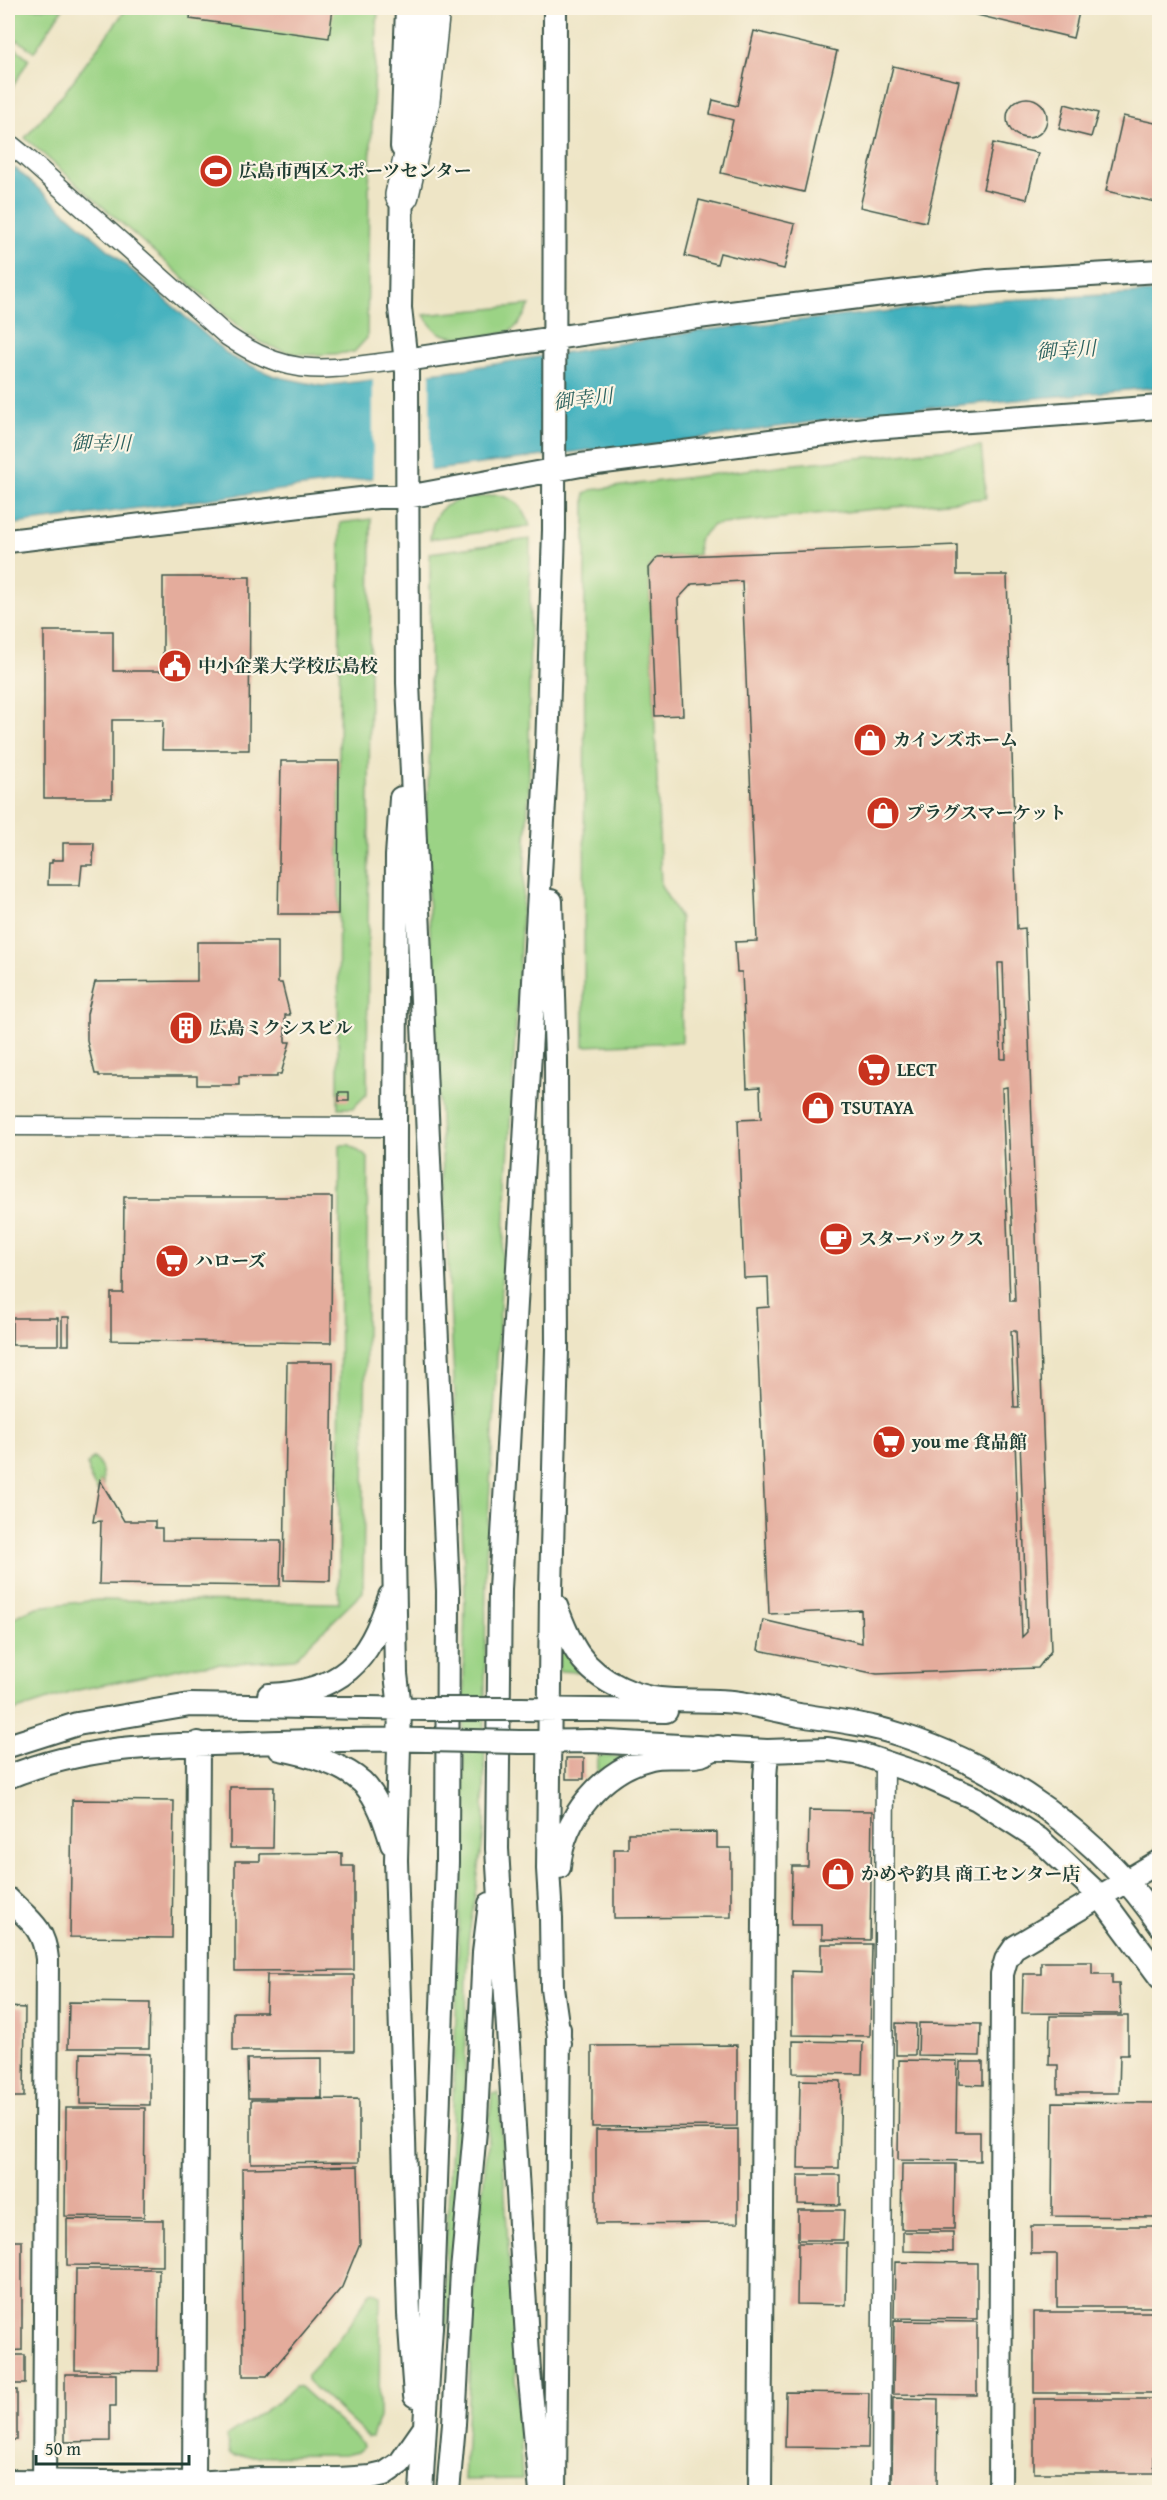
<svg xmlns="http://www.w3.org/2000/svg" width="1167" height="2500" viewBox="0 0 1167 2500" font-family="'Gentium Book Plus','Noto Serif JP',serif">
<rect width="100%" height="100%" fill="#fcf5e5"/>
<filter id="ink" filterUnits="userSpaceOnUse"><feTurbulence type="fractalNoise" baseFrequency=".0167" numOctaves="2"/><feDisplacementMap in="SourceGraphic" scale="12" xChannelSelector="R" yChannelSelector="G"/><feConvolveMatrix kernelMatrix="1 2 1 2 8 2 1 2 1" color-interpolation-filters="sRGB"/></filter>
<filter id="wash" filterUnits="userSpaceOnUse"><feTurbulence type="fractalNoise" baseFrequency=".008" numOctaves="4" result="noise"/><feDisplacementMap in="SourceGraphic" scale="24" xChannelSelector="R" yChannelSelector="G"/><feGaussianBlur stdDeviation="1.35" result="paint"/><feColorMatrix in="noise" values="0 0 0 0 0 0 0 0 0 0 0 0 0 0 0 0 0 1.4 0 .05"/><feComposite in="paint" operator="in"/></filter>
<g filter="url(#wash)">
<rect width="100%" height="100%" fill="#eee5c6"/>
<!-- green -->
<path fill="#9bd385" stroke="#5d885c" stroke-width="1.5" d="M8 8H63L34 52 18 40 13 46 29 59 8 95Z
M127 8H378L369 186 367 338 354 352C312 357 284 358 247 334L25 138 67 89Z
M530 305C525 314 519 326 510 331 497 337 452 340 440 333 433 329 428 322 424 315Z
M981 446 986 498 713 525 698 540V555L659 557 649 568 661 886 680 918 682 1042 584 1046 585 494 591 490 785 465Z
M496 495C514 497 525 509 530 526L430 539C433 497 462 499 496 495Z
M371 519 367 1094 353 1108H338L340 523Z
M530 539 529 788 486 1557 484 1833 468 1942 463 2145 447 2333 442 2334 453 2102 462 1841 465 1583 425 839 430 746V553Z
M340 1145H350L368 1158 363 1592 294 1659 192 1666 78 1690 8 1713V1620L37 1607 98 1600 339 1603Z
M93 1458C103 1463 103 1476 103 1486L100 1481 98 1492 90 1478 88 1464Z
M558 1649 562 1650 578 1670 577 1672 559 1671Z
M598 1756 622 1757V1760L601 1774 598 1772Z
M499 2093 522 2479 464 2480 474 2284 492 2094Z
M373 2291 380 2296 379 2417 372 2437H368L307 2380V2375C331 2350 352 2324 369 2293Z
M295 2386 300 2387 362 2443 363 2447 357 2452 345 2455 234 2456 229 2453 227 2436 279 2401Z"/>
<!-- water -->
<path fill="#42b1be" stroke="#307779" stroke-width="1.5" d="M15 168 231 357 274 376 322 386 464 369 705 330 989 301 1159 292V387L882 412 624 449 590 450 8 525V178Z"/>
<!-- pier -->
<path fill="#eee5c6" d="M430 370V473L373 480V377Z"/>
<g id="blocks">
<!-- building -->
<path fill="#e4ac9c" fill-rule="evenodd" d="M191 8H333L329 38 190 19Z
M948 8H1080L1073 38Z
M754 31 837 51 804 192 721 173 733 120 710 114 713 100 737 106Z
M893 66 959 81 926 222 860 207Z
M1007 118a20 20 0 1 1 40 0a20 20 0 1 1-40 0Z
M1065 104 1098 113 1091 137 1059 129Z
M1123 116 1160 124V203L1106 191Z
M993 143 1038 153 1027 199 983 189Z
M699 200 795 224 784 269 720 253 717 264 685 256Z
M957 545V575H1007L1017 929 1025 928 1051 1651 1038 1668 877 1674 758 1650 763 1620 862 1643 861 1610 769 1614 756 1308 769 1307 768 1277 744 1278 738 1120 761 1119 760 1087 747 1088 742 972H737L735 942 757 941 742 581 692 584 678 599 683 715 655 716 649 568 658 557ZM998 963H1003L1006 1059H1001ZM1007 1087 1015 1301H1010L1002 1088ZM1011 1331H1016L1019 1408H1014ZM1015 1439H1020L1027 1632 1022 1637Z
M163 577H250L249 750H162L163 720H112V798H44V631H113V671H163Z
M281 761H339L338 914H278Z
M63 843H94L93 865H82L80 885H48L49 863H52V860H63Z
M197 942H278V983H282L290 1015H285V1042H290L281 1074H277V1077H239V1085H197V1076H99V1074H95L87 1041V1014L95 982 197 981Z
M339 1092H349V1101H339Z
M124 1197H332L331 1343 111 1340V1293H123Z
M62 1317H69V1345H62Z
M12 1318H58V1345H12Z
M287 1362H333L330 1581 284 1580Z
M100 1480 124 1521H155V1528H162V1540L281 1541 280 1586 99 1584 101 1521 93 1522Z
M566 1758H584V1779H566Z
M230 1787H274L273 1848H230Z
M72 1800 174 1801 172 1938 70 1937Z
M809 1810 872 1811 870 1940 822 1939V1925H791L792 1866H808Z
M717 1832V1848H731V1917L614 1918V1849H628V1833Z
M342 1853V1866H354V1970L235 1971V1861H260V1854Z
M821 1944H872L870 2036 792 2035V1971L821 1972Z
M1041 1962H1092V1974H1112V1984H1119L1121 2014 1022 2013 1023 1974H1041Z
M267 1975H354V2051H233V2012H266Z
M69 2002 150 2003 149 2048H68Z
M8 2007 25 2008 24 2097H8Z
M1050 2016H1128V2055H1120L1119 2093H1058V2065H1049Z
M896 2023 916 2024 915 2055H896Z
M919 2023 981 2024 980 2056 918 2055Z
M793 2041 863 2042 862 2074 793 2073Z
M737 2045V2126L592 2127V2046Z
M81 2053 150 2054V2105L80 2104Z
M322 2058V2098H248L247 2059Z
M899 2060 957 2061 956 2132H980V2161L898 2160Z
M960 2062H983V2085L959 2084Z
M800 2080 841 2081 839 2168H798Z
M359 2099V2162L251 2163V2100Z
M1053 2102 1159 2103 1158 2217 1052 2216Z
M66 2108H145L144 2217 65 2216Z
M738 2129V2223L596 2224V2130Z
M902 2164H955L954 2229H901Z
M358 2166 360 2243 342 2287 267 2376H243L242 2168Z
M798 2175H840V2205L798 2204Z
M798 2210H844L843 2240H798Z
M67 2219 163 2220V2266L67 2265Z
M1031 2226H1160V2307H1057V2254H1031Z
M903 2232H953V2252L903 2251Z
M8 2241H22V2350L8 2351Z
M798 2243H847L846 2305 797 2304Z
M895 2262 977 2263V2319L894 2318Z
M76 2269H159L158 2371 75 2370Z
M1034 2312H1160V2393H1034Z
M894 2321 977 2322V2395L893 2394Z
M8 2355H25V2384H8Z
M65 2374H116V2406H110V2441L65 2442Z
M8 2390H17V2440H8Z
M786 2392 869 2393 868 2448 785 2447Z
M893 2398 938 2399 937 2489 892 2488Z
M1034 2399H1154V2473H1034Z"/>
</g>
</g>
<g filter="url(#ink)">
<use href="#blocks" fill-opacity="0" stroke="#3e564a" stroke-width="1.5"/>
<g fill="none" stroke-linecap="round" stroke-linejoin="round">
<defs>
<path id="minor" d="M8 145H11L27 158 227 336C294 382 330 368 405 360
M8 1126 395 1127
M881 2492 885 1761"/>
<path id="tertiary" d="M402 147 407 8
M402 180 400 308 407 372 408 683 448 1591 447 1862 431 2327 421 2492
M405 360 698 317 988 281 1160 271
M8 541 377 497H407L581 465 873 428 1160 407
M401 798 397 856 395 1127 394 1551 396 1674 400 1708 396 1860 409 2314 415 2396
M551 901 556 1058 557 1348 551 1590 548 1869 551 1918 552 1988 560 2044
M556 1606C570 1644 581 1670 621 1688 664 1708 698 1696 741 1703 761 1706 780 1711 799 1715 833 1720 868 1724 901 1735 1003 1768 1100 1836 1160 1925
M269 1695C342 1691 368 1664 390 1596
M520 1709 666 1711
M519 1742 591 1741 767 1751 828 1749 860 1754 920 1774 977 1799 1039 1839 1100 1896 1160 1977
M8 1746 77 1724 190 1705 428 1709
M280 1749C306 1754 342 1764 362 1782 378 1797 386 1824 392 1844
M8 1777C89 1744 164 1745 250 1743 309 1741 368 1738 428 1740
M559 1867C563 1818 602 1770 651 1758 667 1754 685 1759 701 1755 707 1753 713 1749 718 1747
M8 1899C29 1920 44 1927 47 1959L44 2492
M8 2481 194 2483 260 2479H339L371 2477 384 2474 400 2463 423 2430
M194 2483 198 1743
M448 2492 454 2424 462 2271 476 2120 484 1952 490 1904
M541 2492 529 2371 497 1849 500 1589 547 749 554 530 555 8
M555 2492 559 2029
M760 2492 765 1778 767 1751
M1000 2492 1002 1974 1006 1960 1015 1947 1160 1861"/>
<path id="motorway" d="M402 195 423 101 433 8"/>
</defs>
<!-- minor casing -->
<use href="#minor" stroke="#3e564a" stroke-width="21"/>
<!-- tertiary casing -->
<use href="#tertiary" stroke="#3e564a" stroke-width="26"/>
<!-- motorway casing -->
<use href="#motorway" stroke="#3e564a" stroke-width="36"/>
<!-- minor -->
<use href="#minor" stroke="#fff" stroke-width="18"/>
<!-- tertiary -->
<use href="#tertiary" stroke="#fff" stroke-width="22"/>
<!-- motorway -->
<use href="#motorway" stroke="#fff" stroke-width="33"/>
<defs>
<path id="tertiary-bridge" d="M428 1709H520
M428 1740 519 1742"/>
</defs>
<!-- tertiary-bridge casing -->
<use href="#tertiary-bridge" stroke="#3e564a" stroke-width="26" stroke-linecap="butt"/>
<!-- tertiary-bridge -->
<use href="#tertiary-bridge" stroke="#fff" stroke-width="22"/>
</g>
</g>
<!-- icons -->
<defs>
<symbol id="stadium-disc" viewBox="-11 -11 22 22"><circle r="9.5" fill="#c8321e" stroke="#fcf5e5"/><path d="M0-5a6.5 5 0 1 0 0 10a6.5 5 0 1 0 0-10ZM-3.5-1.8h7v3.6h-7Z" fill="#fff"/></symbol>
<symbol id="civic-disc" viewBox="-11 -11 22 22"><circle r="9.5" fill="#c8321e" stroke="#fcf5e5"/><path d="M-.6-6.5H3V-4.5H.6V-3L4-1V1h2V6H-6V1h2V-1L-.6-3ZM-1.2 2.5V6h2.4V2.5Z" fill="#fff"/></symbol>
<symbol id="shop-disc" viewBox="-11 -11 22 22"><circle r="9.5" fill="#c8321e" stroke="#fcf5e5"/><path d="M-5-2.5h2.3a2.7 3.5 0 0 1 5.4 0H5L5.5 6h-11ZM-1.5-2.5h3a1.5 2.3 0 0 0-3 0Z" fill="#fff"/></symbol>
<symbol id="building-disc" viewBox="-11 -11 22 22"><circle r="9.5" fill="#c8321e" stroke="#fcf5e5"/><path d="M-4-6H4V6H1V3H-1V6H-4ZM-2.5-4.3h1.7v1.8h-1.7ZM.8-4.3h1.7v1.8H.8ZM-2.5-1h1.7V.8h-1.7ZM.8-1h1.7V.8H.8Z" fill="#fff"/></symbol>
<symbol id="supermarket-disc" viewBox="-11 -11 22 22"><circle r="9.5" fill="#c8321e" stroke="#fcf5e5"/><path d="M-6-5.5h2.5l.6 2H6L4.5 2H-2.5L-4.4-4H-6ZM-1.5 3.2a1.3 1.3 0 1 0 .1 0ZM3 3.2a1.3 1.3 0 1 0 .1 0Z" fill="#fff"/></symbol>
<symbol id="cafe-disc" viewBox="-11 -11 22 22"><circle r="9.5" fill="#c8321e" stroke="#fcf5e5"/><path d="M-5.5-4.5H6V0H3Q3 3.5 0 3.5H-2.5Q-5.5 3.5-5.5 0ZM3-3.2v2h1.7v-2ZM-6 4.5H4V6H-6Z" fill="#fff"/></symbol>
</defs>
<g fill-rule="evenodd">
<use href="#stadium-disc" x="197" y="152" width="38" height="38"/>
<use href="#civic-disc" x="156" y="647" width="38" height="38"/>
<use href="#shop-disc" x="851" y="721" width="38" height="38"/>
<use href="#shop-disc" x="864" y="794" width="38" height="38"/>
<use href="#building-disc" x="167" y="1009" width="38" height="38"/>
<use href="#supermarket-disc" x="855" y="1051" width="38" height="38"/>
<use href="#shop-disc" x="799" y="1089" width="38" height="38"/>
<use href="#cafe-disc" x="817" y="1220" width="38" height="38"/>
<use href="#supermarket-disc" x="153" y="1242" width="38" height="38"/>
<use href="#supermarket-disc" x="870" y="1423" width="38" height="38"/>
<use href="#shop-disc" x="819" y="1855" width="38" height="38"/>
</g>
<g text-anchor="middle" stroke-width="4.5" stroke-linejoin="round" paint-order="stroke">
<!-- poi labels -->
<g font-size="18" font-weight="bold" fill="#1f3d34" stroke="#fcf5e5" text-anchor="start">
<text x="239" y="177">広島市西区スポーツセンター</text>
<text x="198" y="672">中小企業大学校広島校</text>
<text x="893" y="746">カインズホーム</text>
<text x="906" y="819">プラグスマーケット</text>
<text x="209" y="1034">広島ミクシスビル</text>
<text x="897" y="1076">LECT</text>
<text x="841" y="1114">TSUTAYA</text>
<text x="859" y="1245">スターバックス</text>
<text x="195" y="1267">ハローズ</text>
<text x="912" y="1448">you me 食品館</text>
<text x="861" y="1880">かめや釣具 商工センター店</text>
</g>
<!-- water labels -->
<g font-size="20" font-style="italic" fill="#2a605d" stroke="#fcf5e5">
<text transform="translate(1066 350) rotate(-4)" y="7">御幸川</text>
<text transform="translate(583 399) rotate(-7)" y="7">御幸川</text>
<text x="101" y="450">御幸川</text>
</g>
</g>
<!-- margin -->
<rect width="1167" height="2500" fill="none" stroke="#fcf5e5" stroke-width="30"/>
<!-- scale -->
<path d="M36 2455v9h153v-9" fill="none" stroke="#1f3d34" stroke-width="3"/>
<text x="45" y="2455" font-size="18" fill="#1f3d34" stroke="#fcf5e5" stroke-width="4.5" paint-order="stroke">50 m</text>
</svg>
